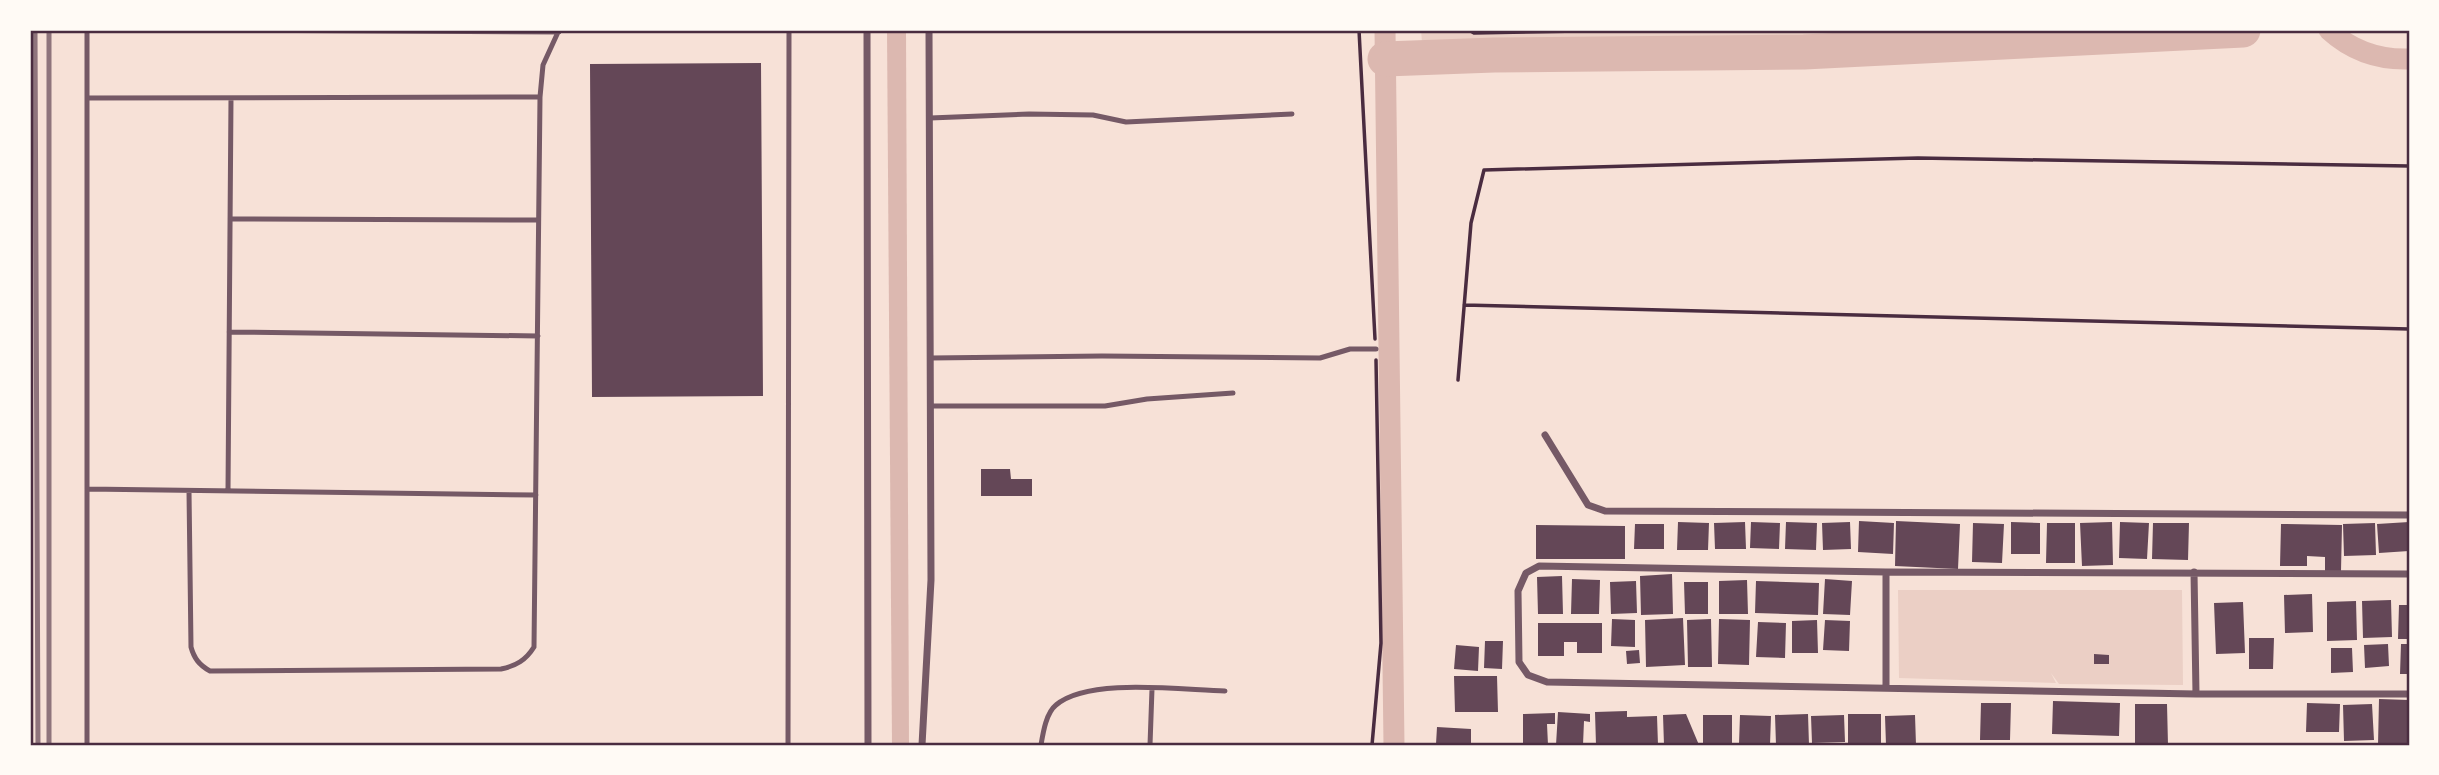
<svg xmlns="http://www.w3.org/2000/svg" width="2439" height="775" viewBox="0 0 2439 775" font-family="Commissioner,sans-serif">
<rect width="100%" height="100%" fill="#f7e1d7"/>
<!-- green -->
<path fill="#ebcfc5" d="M1421 30H2107L1442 50 1422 42Z
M1898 590H2182L2183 685 2059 684 2051 673 2056 683 1899 678Z"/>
<!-- water -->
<path fill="#dcb8b0" d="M887 30H906L909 745H892Z"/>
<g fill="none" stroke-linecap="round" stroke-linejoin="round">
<!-- canal -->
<path stroke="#dcb8b0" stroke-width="21" d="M1385 30 1394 745
M2329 30C2352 51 2378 60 2409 59"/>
<!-- river -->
<path stroke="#dcb8b0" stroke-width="35" d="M1385 59 1494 55 1804 52 2243 30"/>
</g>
<!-- building -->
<path fill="#644757" d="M761 63 763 396 592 397 590 64Z
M981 469H1010L1011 479H1032V496H981Z
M1859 521 1894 523 1893 554 1858 552Z
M1896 521 1960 524 1958 569 1895 566Z
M1678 522 1709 523 1708 550H1677Z
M1745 522 1746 549H1715L1714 523Z
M1751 522 1780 523 1779 549 1750 548Z
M1786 522 1817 523 1816 550 1785 549Z
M1850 522 1851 549 1823 550 1822 523Z
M2011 522 2040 523V554H2011Z
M2112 522 2113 565 2082 566 2080 523Z
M2120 522 2149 523 2147 559 2119 558Z
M2409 522V551L2379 553 2377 524Z
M1973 523 2004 524 2002 563 1972 562Z
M2047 523H2075V563H2046Z
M2153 523H2189L2188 560 2152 559Z
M2375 523 2376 555 2344 556 2343 524Z
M1635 524H1664V549H1634Z
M2281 524 2342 525 2341 571H2325V557L2307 556V566H2280Z
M1536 525 1625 526V559H1536Z
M1672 574 1673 614 1641 615 1640 576Z
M1562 576 1563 614H1538L1537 577Z
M1572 579 1600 580 1599 614H1571Z
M1825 579 1852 581 1850 615 1823 614Z
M1747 580 1748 614H1719V581Z
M1636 581 1637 613 1611 614 1610 582Z
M1756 581 1819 583 1818 615 1755 613Z
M1684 582H1708V614H1685Z
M2312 594 2313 632 2285 633 2284 595Z
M2391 600 2392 637 2363 638 2362 601Z
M2356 601 2357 640 2327 641V602Z
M2243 602 2245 653 2216 654 2214 603Z
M2399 605H2409V639H2398Z
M1683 618 1685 665 1646 667 1645 620Z
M1612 619 1635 620V647L1611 646Z
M1711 619 1712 667H1688L1687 620Z
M1719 619 1750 620 1749 665 1718 664Z
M1817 620 1818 653H1792V621Z
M1825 620 1850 621 1849 651 1823 650Z
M1758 622 1786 623 1785 658 1756 657Z
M1538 623H1602V653H1577V642H1564V656H1538Z
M2249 638H2274L2273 669H2249Z
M1485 641H1503L1502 669 1484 668Z
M2388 644 2389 666 2365 668 2364 645Z
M2401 644H2409V674H2400Z
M1456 645 1479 647 1478 671 1454 669Z
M2331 648H2352L2353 672 2331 673Z
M1639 650 1640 663 1627 664 1626 651Z
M2094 654 2109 655V664H2094Z
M1454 676H1497L1498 712H1455Z
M2379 699 2409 700V745H2378Z
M2053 701 2120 703 2119 736 2052 734Z
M1981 703H2011L2010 740H1980Z
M2307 703 2340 704 2339 732H2306Z
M2135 704H2167L2168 745H2135Z
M2372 704 2374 740 2344 741 2343 705Z
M1627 711V717L1657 716 1658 745H1596L1595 712Z
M1558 712 1590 714V722L1584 721 1583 745H1556Z
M1555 713V724H1547L1548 745H1523V714Z
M1686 714 1699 745H1664L1663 715Z
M1808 714 1809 745H1776L1775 715Z
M1848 714H1881V744H1848Z
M1703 715H1732V745H1703Z
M1740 715 1771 716 1770 745 1739 744Z
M1844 715 1845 742 1812 743 1811 716Z
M1915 715 1916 745H1886L1885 716Z
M1437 727 1471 729V745L1436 744Z"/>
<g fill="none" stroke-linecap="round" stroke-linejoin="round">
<!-- path -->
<path stroke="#4a2c40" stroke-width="3.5" d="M1359 30 1375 339
M1469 30 1474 33 1635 30
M1464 305 2409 329
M1458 380 1471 223 1484 170 1918 158 2409 166
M1372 745 1381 643 1376 360"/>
<!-- service -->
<path stroke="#755966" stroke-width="5" d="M87 30V745
M227 30 559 32
M87 98 540 97
M930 118 1029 114 1093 115 1126 122 1292 114
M230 219 537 220
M229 332 538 336
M931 358 1102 356 1320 358 1350 349H1376
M931 406H1105L1147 399 1233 393
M87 489 536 495
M189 491 191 647C194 658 199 665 210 671L501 669C516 666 526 660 534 647L540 97 543 65 559 30
M228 491 231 98
M788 745 789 30
M1041 745C1043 733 1046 713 1056 705 1088 677 1182 690 1225 691
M1150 745 1152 689"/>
<!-- minor -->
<path stroke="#755966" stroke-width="7" d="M867 30 868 745
M1545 435 1588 505 1605 511 2409 515
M2194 572 2196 694
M2409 574 1886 572 1539 566 1526 573 1518 591 1519 662 1528 675 1547 682 2196 694H2409
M1886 688V572
M922 745 931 580 929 30"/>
<!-- rail -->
<path stroke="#8f747c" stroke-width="5" d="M35 30 38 745
M49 30V745"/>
</g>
<!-- border -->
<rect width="2439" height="775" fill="none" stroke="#fffaf5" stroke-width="63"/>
<rect x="32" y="32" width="2376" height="712" fill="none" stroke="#4a2c40" stroke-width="2.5"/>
</svg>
